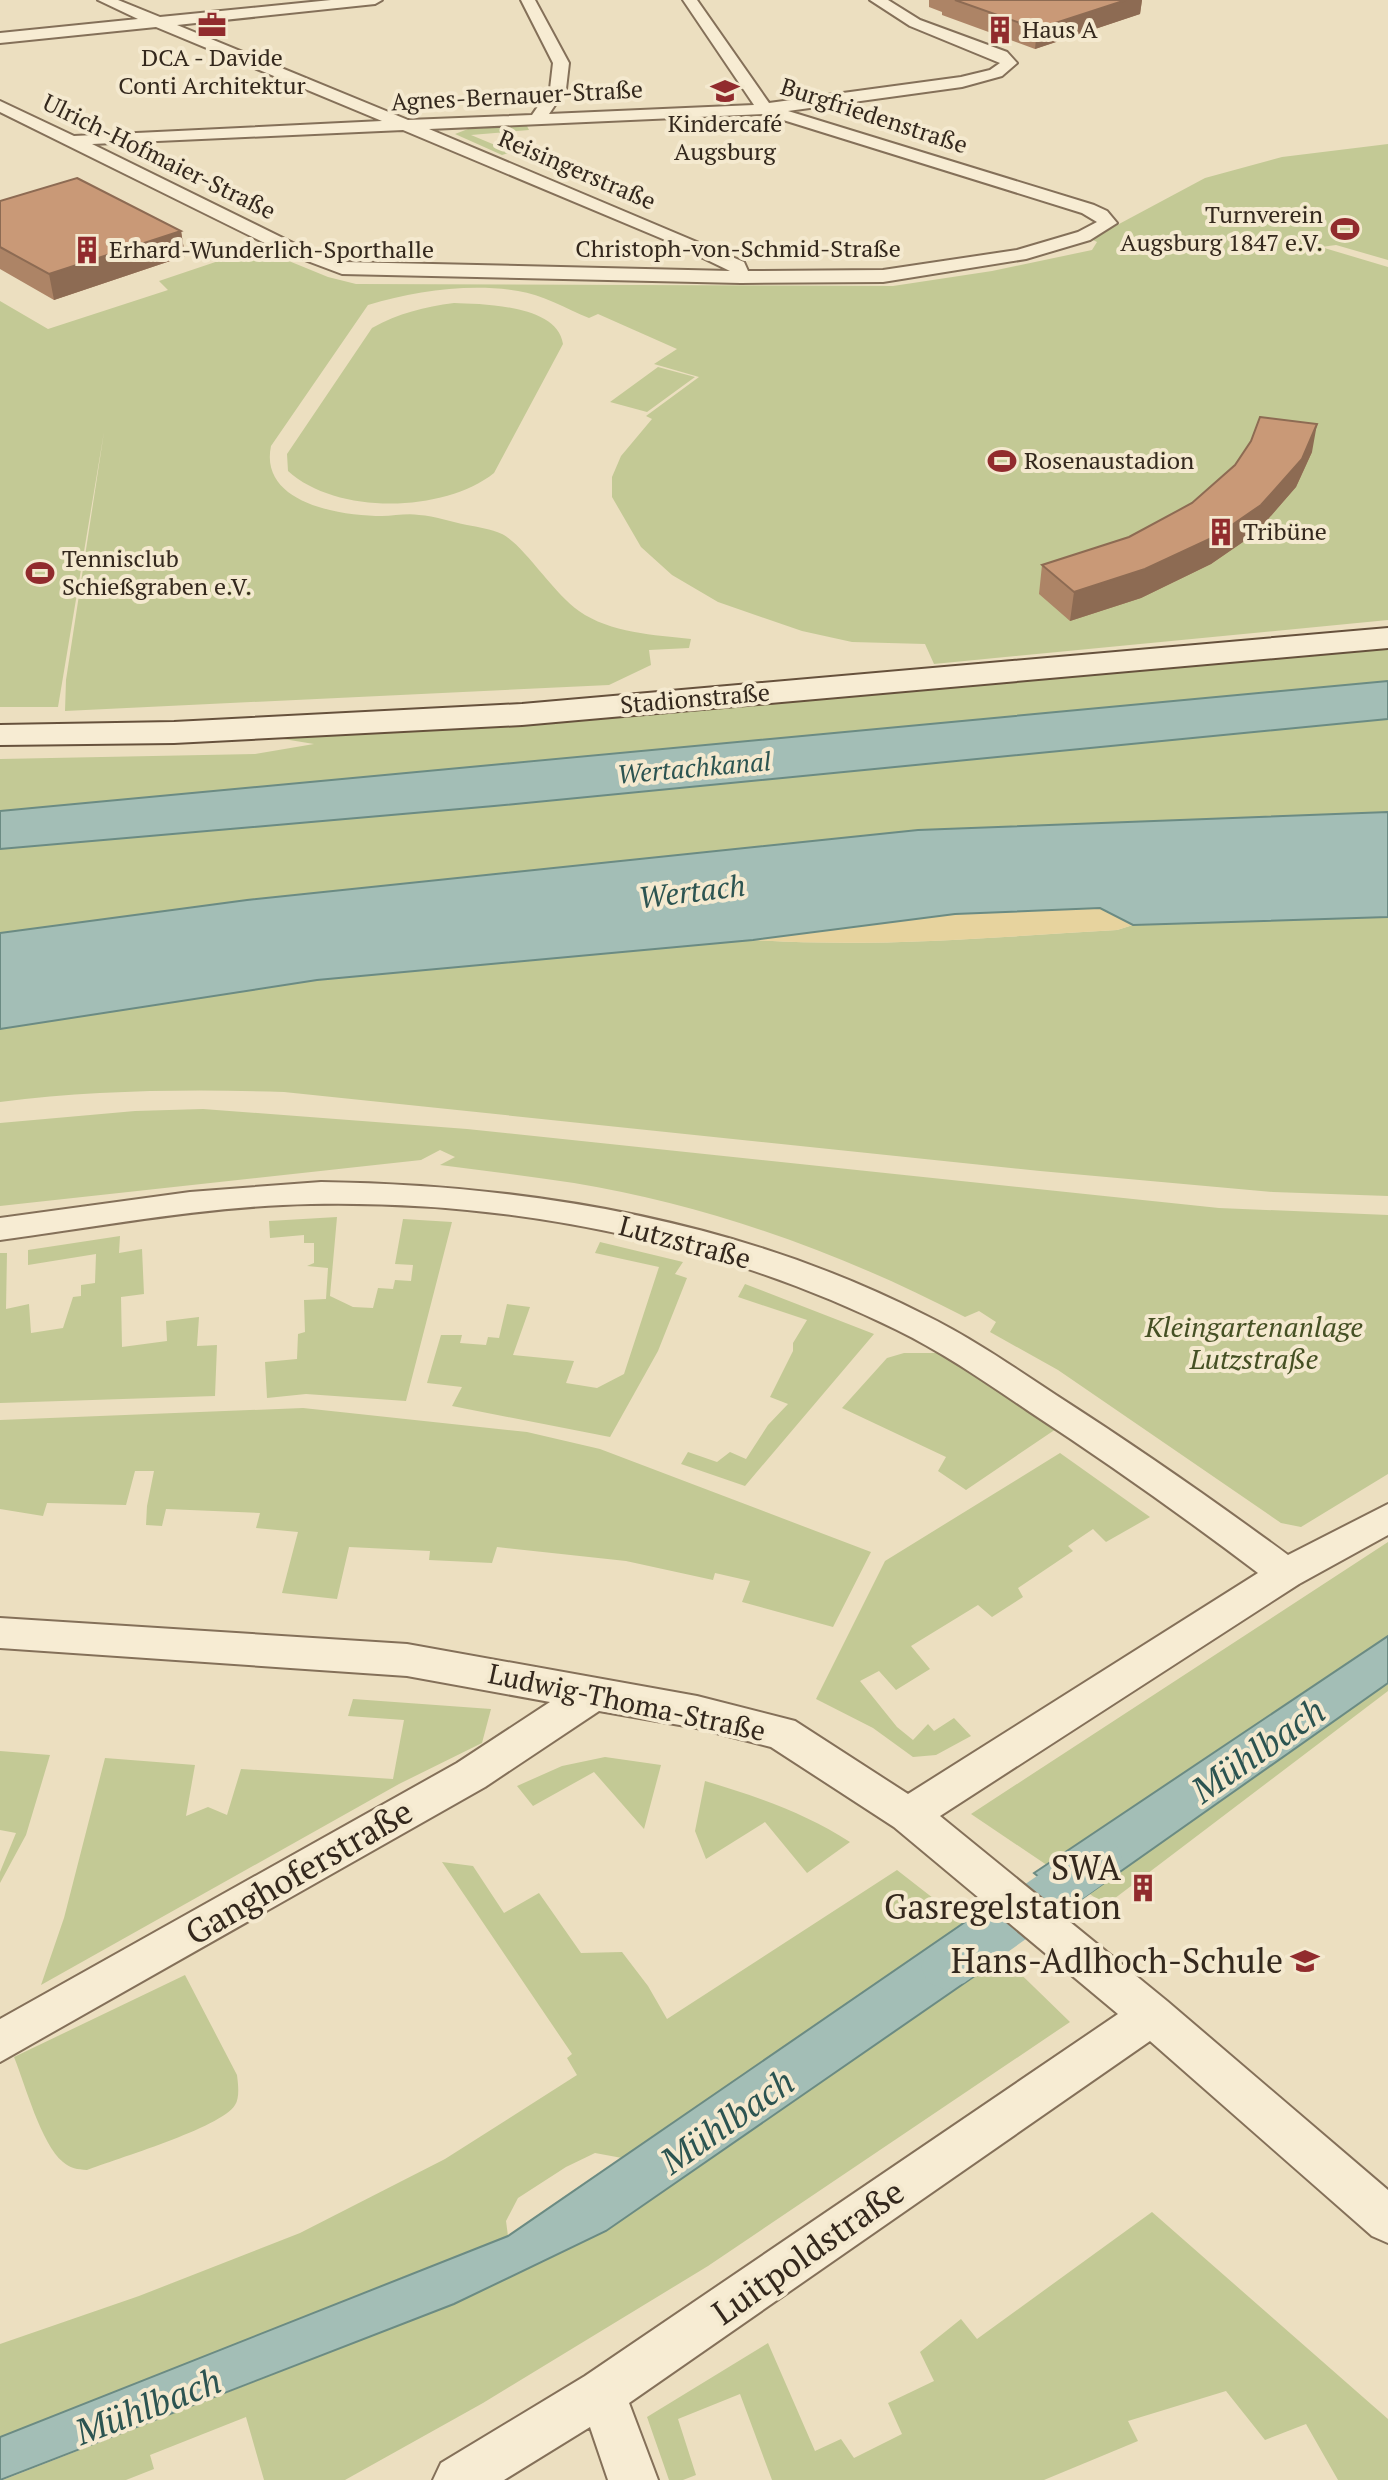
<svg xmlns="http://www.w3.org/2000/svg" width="1388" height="2480" viewBox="0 0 1388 2480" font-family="'PT Serif',serif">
<rect width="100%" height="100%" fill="#ecdfc0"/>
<!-- green -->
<path fill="#c3c995" d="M527 126 529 130 471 135 512 152 502 155 455 134 468 129Z
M1388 144V260L1336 245 1321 247 1388 267V620L934 664 925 644 852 642 802 631 718 602 672 575 641 547 612 497V477L621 456 652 419 646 416 699 377 654 364 677 349 598 314 589 318C567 309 541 294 518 291 469 283 415 291 368 305L271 446C259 503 340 516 382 516 394 516 407 513 419 515 435 516 451 522 467 525 478 527 491 529 502 534 523 544 554 594 579 611 610 633 655 635 691 639L689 648 649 650 651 665 609 685 65 711 66 680 104 432 58 707H0V301L48 329 168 290 159 281 257 248 328 277 356 284 893 286 992 271 1092 250 1097 242 1091 239 1205 178 1282 157Z
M454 303C484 304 558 305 563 344L494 473C444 513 336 515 288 471L287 454 372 328C399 313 424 307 454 303Z
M658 367 695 377 647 412 610 402Z
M1388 638V681L0 811V759L255 754 314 744 259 735 277 727Z
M1388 719V812L918 830 247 900 0 933V849L494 806Z
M1388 917V1196L1273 1192 1040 1171 284 1092C189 1089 95 1090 0 1102V1029L317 980 753 940C875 948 995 937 1117 930L1133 925Z
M203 1109 467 1129 1219 1208 1388 1215V1474L1301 1527 1281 1523 1058 1370 990 1332 996 1322 979 1311 965 1317C844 1254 709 1205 574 1183 529 1176 485 1171 440 1165L455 1157 440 1150 421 1160 0 1206V1123L135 1111Z
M337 1217 330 1296 353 1307 373 1308 378 1288 393 1289 395 1280 411 1281 413 1265 395 1264 403 1219 452 1222 406 1401 306 1394 267 1398 265 1362 297 1359 298 1334 305 1332 304 1300 326 1299 328 1268 307 1266 314 1263V1243H304V1235L270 1238 269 1221Z
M120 1236 119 1253 142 1249 144 1294 121 1297 122 1347 167 1341 166 1321 199 1317 197 1346 217 1345 215 1396 0 1403V1253H7L6 1309 29 1304 31 1333 63 1328 73 1297 81 1296V1285L95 1283 96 1254 28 1265V1250Z
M600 1242 683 1262 675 1274 687 1278 658 1351 610 1437 452 1406 462 1387 427 1383 441 1335H462L460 1343 486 1345 488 1337 499 1338 507 1304 530 1307 513 1355 574 1361 566 1383 597 1388 624 1374 659 1267 595 1253Z
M745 1284 874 1334 745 1486 681 1464 688 1452 717 1462 730 1452 746 1459 768 1425 788 1404 770 1397 793 1351V1343L807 1320 738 1297Z
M904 1353H941L1056 1429 966 1490 938 1471 946 1457 842 1408 887 1358Z
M303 1408 527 1432 600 1449 871 1552 833 1627 742 1602 750 1581 715 1573 713 1580 626 1561 497 1547 492 1563 429 1560 430 1551 349 1547 337 1599 282 1593 298 1532 256 1528 260 1513 166 1509 162 1526 146 1525 147 1506 154 1471H135L126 1505 47 1503 43 1516 0 1509V1420Z
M1060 1453 1150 1517 1106 1542 1093 1529 1068 1546 1073 1551 1018 1588 1023 1597 992 1617 978 1605 911 1646 930 1669 896 1690 879 1671 860 1681 897 1727 913 1740 928 1724 934 1731 954 1718 971 1736 936 1755 913 1757 873 1728 816 1699 885 1561Z
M1388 1542V1691L1106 1905 971 1814Z
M353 1699 491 1709 482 1743 399 1784 41 1985 64 1918 105 1758 195 1765 186 1816 208 1807 227 1815 241 1769 393 1779 404 1720 348 1716Z
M0 1751 50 1755 26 1835 0 1883V1872L16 1833 0 1830Z
M605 1757 661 1765 644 1829 594 1772 533 1806 517 1786 562 1766Z
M705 1781C756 1796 805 1813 850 1842L807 1873 765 1822 706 1859 695 1831Z
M442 1862 473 1866 504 1913 539 1893 581 1953 622 1952 648 1986 667 2019 897 1870 965 1923 622 2158 595 2153 566 2167 518 2198 506 2221 508 2236 0 2439V2344L139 2296 300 2233 445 2159 577 2075 567 2058 572 2054Z
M1002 1956 1070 2022 708 2266 483 2403 345 2480H264L246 2417 150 2455 154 2469 126 2480H3L454 2304 606 2231Z
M185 1975 237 2075C238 2084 240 2097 235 2105 221 2128 115 2159 87 2170 77 2169 71 2169 63 2162 41 2144 25 2084 14 2057Z
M1152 2212 1388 2419V2480H1338L1306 2424 1265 2440 1226 2391 1128 2421 1138 2441 1044 2480H772L740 2394 678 2419 696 2475 683 2480H669L647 2417 768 2343 815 2451 841 2439 854 2458 902 2434 888 2403 934 2381 920 2352 961 2319 977 2339Z"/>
<!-- sand -->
<path fill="#e7d39e" d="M1100 908 1133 925 1117 930C995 937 875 948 753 940L955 914Z"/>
<!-- water -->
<path fill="#a3beb6" stroke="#6b8b83" stroke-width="2" d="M1388 681V719L494 806 0 849V811Z
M1388 812V917L1133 925 1100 908 955 914 753 940 317 980 0 1029V933L247 900 918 830Z
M1388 1636V1683L1073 1905 1034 1873Z
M968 1920 1008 1953 606 2231 454 2304 0 2480V2437L508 2236Z"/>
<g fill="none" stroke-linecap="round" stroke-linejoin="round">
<!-- canal -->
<path fill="#a3beb6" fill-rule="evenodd" d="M1099 1838 1116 1845 1123 1860 1116 1875 964 1983 946 1990 928 1983 921 1967 928 1951 1082 1845Z"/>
<defs>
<path id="street" d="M98 0H118L160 17 331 0H382L375 4 177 25 408 120 532 115 550 89 553 63 521 0H535L569 63 566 89 549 114 754 105 683 0H697L769 103 961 77 990 70 1000 63 910 26 870 0H888L920 20 1007 52 1017 63 1002 76 962 87 788 111 1094 205 1107 211 1117 223 1090 240 1026 259 883 282 741 283 342 274 281 251 0 112V101L74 136 382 121 156 27 0 43V33L138 19ZM764 114 1082 213 1097 222 1078 232 1017 250 883 270 748 271 744 262 429 129ZM403 130 670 242 730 271 344 262 293 243 92 144Z
M321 1182C528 1185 739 1220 925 1315 972 1338 1015 1368 1059 1397 1137 1447 1213 1500 1288 1555L1388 1504V1535L1299 1584 940 1816 1167 2001 1388 2190V2243L1372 2236 1150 2041 629 2403 658 2480H608L590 2427 504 2480H433L441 2463 585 2376 1118 2014 894 1827 771 1747 697 1728 599 1711 485 1787 0 2062V2019L457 1763 550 1702 407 1676 0 1648V1618L407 1644 697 1696 795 1721 908 1794 1258 1573C1184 1517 1108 1463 1030 1412 987 1383 944 1353 897 1330 717 1241 511 1200 311 1204 207 1206 103 1226 0 1240V1218L190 1192Z"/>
<path id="secondary" d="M1388 628V648L522 725 174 743 0 745V725L174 722 522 704Z"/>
</defs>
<!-- street casing -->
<use href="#street" stroke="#847059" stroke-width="4"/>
<!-- secondary casing -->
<use href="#secondary" stroke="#66513c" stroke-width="4"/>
<!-- street -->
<use href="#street" fill="#f7ecd3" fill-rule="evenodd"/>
<!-- secondary -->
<use href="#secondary" fill="#f7ecd3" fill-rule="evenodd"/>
</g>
<!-- wall -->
<path fill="#ad8466" d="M929 0H1142L1140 14 1035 49 942 15V12L929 7Z
M0 201 181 231 185 256 54 300 0 269Z
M1312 452 1296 487 1256 533 1211 564 1141 598 1070 621 1039 594 1042 565 1129 537 1192 503 1235 465Z"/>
<!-- shaded-wall -->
<path fill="#8d6b53" d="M1126 0H1142L1140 14 1035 49 1037 29Z
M181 231 185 256 54 300 49 274Z
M1317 424 1312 452 1296 487 1256 533 1211 564 1141 598 1070 621 1074 592Z"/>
<!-- building -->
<path fill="#c99977" stroke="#8d6b53" stroke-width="2" d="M955 0H1126L1037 29Z
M77 178 181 231 49 274 0 247V201Z
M1260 417 1317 424 1302 459 1261 505 1216 536 1145 569 1074 592 1042 565 1129 537 1192 503 1235 465 1251 441Z"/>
<!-- icons -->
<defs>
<symbol id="office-bare" viewBox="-9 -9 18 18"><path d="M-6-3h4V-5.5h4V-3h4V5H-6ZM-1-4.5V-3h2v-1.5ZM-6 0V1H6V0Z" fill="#912b2d" stroke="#f4e9cf" stroke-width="2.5" paint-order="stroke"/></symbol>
<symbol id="building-bare" viewBox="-9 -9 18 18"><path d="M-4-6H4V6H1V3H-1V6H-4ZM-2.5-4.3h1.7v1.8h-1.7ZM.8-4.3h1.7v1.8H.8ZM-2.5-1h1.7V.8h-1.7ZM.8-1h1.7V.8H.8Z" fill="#912b2d" stroke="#f4e9cf" stroke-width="2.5" paint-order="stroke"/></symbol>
<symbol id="school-bare" viewBox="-9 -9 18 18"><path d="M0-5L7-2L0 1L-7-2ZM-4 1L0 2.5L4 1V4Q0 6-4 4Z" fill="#912b2d" stroke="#f4e9cf" stroke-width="2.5" paint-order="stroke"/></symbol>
<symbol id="stadium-bare" viewBox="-9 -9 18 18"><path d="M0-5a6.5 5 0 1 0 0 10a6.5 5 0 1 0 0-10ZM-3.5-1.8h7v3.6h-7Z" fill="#912b2d" stroke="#f4e9cf" stroke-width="2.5" paint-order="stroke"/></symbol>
</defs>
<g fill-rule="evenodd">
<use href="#office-bare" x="192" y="5" width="40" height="40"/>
<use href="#building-bare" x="980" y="10" width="40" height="40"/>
<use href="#school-bare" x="705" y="71" width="40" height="40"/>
<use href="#stadium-bare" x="1325" y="209" width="40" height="40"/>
<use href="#building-bare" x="67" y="230" width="40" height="40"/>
<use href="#stadium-bare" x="982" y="441" width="40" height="40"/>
<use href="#building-bare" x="1201" y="512" width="40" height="40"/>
<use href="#stadium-bare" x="20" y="553" width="40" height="40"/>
<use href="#building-bare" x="1123" y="1868" width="40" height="40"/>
<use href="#school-bare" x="1285" y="1941" width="40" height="40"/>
</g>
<g text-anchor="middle" stroke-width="8" stroke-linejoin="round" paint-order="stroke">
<!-- far-poi labels -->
<g font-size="24" fill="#34281d" stroke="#f4e9cf" text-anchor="start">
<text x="1022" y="38">Haus A</text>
<text x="212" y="66" text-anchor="middle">DCA - Davide<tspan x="212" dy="28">Conti Architektur</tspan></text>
<text x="725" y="132" text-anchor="middle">Kindercafé<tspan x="725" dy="28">Augsburg</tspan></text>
<text x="1323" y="223" text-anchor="end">Turnverein<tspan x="1323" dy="28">Augsburg 1847 e.V.</tspan></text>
<text x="109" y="258">Erhard-Wunderlich-Sporthalle</text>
<text x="1024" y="469">Rosenaustadion</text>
<text x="1243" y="540">Tribüne</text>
<text x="62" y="567">Tennisclub<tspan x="62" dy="28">Schießgraben e.V.</tspan></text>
</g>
<!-- far-street labels -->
<g font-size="24" fill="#34281d" stroke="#f4e9cf">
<text transform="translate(517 96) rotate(-3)" y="8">Agnes-Bernauer-Straße</text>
<text transform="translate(874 116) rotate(18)" y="8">Burgfriedenstraße</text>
<text transform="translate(159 157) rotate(26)" y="8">Ulrich-Hofmaier-Straße</text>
<text transform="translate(577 170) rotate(23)" y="8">Reisingerstraße</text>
<text x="738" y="257">Christoph-von-Schmid-Straße</text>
<text transform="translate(695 699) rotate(-5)" y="8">Stadionstraße</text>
</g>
<!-- far-water labels -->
<g font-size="26" font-style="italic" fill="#2c5451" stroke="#f4e9cf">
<text transform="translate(694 768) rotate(-5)" y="9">Wertachkanal</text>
</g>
<!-- street labels -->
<g font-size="28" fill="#34281d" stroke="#f4e9cf">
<text transform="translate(685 1242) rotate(15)" y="10">Lutzstraße</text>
<text transform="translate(627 1702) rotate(12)" y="10">Ludwig-Thoma-Straße</text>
</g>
<!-- park labels -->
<g font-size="28" font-style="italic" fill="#455024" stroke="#f4e9cf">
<text x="1254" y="1337">Kleingartenanlage<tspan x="1254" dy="32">Lutzstraße</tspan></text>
</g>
<!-- water labels -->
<g font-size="30" font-style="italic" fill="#2c5451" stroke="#f4e9cf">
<text transform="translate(692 892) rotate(-7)" y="10">Wertach</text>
</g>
<!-- near-poi labels -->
<g font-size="34" fill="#34281d" stroke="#f4e9cf" text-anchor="end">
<text x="1121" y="1880">SWA<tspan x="1121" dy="39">Gasregelstation</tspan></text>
<text x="1283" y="1973">Hans-Adlhoch-Schule</text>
</g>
<!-- near-street labels -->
<g font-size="34" fill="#34281d" stroke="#f4e9cf">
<text transform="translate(299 1872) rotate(-30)" y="12">Ganghoferstraße</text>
<text transform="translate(808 2252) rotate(-35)" y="12">Luitpoldstraße</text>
</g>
<!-- near-water labels -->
<g font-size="36" font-style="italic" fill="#2c5451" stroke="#f4e9cf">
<text transform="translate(1258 1750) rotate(-35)" y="13">Mühlbach</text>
<text transform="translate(727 2121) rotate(-35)" y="13">Mühlbach</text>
<text transform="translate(148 2406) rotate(-21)" y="13">Mühlbach</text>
</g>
</g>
</svg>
